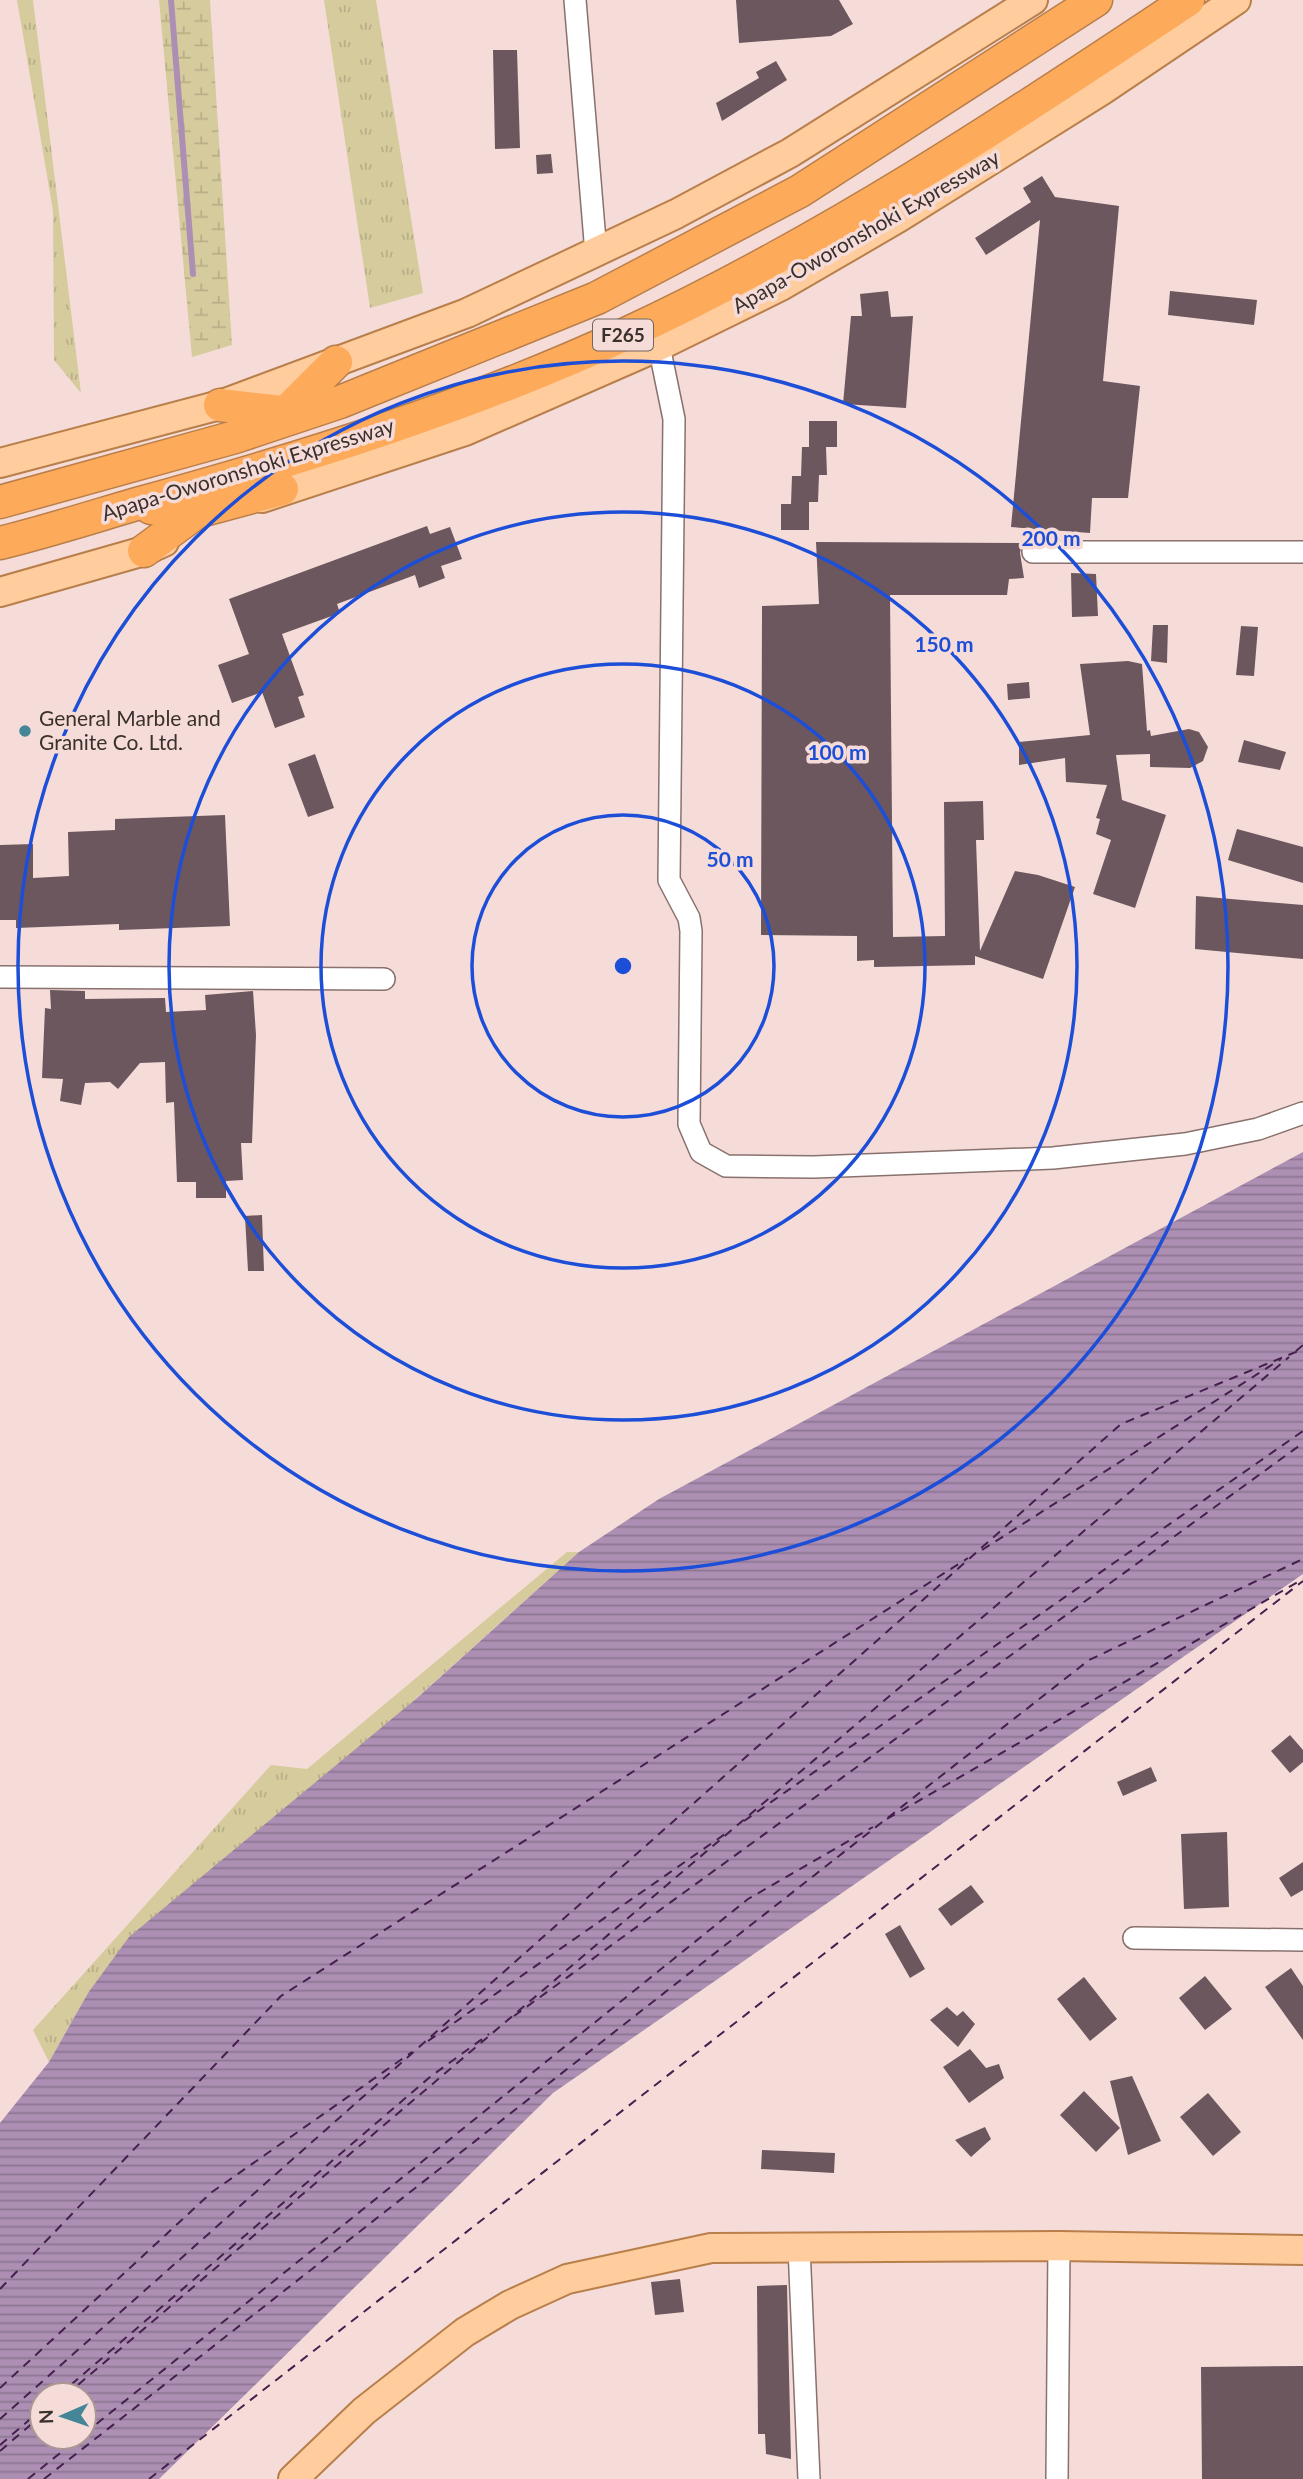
<svg xmlns="http://www.w3.org/2000/svg" width="1303" height="2479" viewBox="0 0 1303 2479" font-family="Lato,sans-serif">
<defs>
<pattern id="grass-tufts" width="24" height="20" patternUnits="userSpaceOnUse" patternTransform="scale(1.75)"><rect width="24" height="20" fill="#d6cb9d"/><path d="M3 7l-1-3M5 7V3M7 7l1-3M15 17l-1-3M17 17v-4M19 17l1-3" fill="none" stroke="#b8af88"/></pattern>
<pattern id="wetland-marsh" width="20" height="14" patternUnits="userSpaceOnUse" patternTransform="scale(1.75)"><rect width="20" height="14" fill="#d6cb9d"/><path d="M1 5h8M5 5V1M11 12h8M15 12V8" fill="none" stroke="#b8af88"/></pattern>
<pattern id="water-rules" width="6" height="5" patternUnits="userSpaceOnUse" patternTransform="scale(1.75)"><rect width="6" height="5" fill="#ac8fb3"/><path d="M0 2.5h6" fill="none" stroke="#8d7592"/></pattern>
</defs>
<rect width="100%" height="100%" fill="#f6dcd8"/>
<!-- grass -->
<path fill="url(#grass-tufts)" d="M17 0H33L81 393 54 360 53 211Z
M324 0H376L423 293 370 308Z
M567 1552H579L88 1993 49 2062 33 2030 271 1765 307 1769Z"/>
<!-- wetland -->
<path fill="url(#wetland-marsh)" d="M159 0H210L232 345 192 357Z"/>
<!-- water -->
<path fill="url(#water-rules)" fill-rule="evenodd" d="M1303 1152V1574L553 2093 159 2479H0V2123L49 2062 88 1993 129 1937 417 1698 579 1552 659 1499ZM42 2395H84V2437H42Z"/>
<g fill="none" stroke-linecap="round" stroke-linejoin="round">
<!-- stream -->
<path stroke="#ac8fb3" stroke-width="6" d="M171 0 193 274"/>
<!-- ferry -->
<path stroke="#461f4f" stroke-width="2" stroke-dasharray="9 7" stroke-linecap="butt" d="M1296 1351 1303 1345
M982 1550 1281 1359
M887 1819 1303 1579
M744 1821 1303 1431
M514 2016 1303 1443
M428 2041 725 1834
M0 2289 281 1996 968 1558
M0 2388 212 2192 412 2052
M59 2395 430 2077 489 2034
M66 2395 1289 1357
M0 2419 1121 1424 1303 1349
M84 2434 748 1899 873 1827
M0 2445 42 2409
M0 2451 42 2415
M28 2479 80 2437
M44 2479 1089 1660 1303 1559
M149 2479 1303 1581"/>
</g>
<!-- building -->
<path fill="#6c575f" d="M736 0H839L853 24 831 36 739 43Z
M493 50H517L520 148 495 149Z
M776 61 787 80 722 121 716 103 759 78 756 72Z
M551 154 553 173 537 174 536 155Z
M1042 176 1055 197 1119 206 1103 381 1140 386 1128 498H1092L1090 533 1011 527 1040 220 986 255 975 238 1031 202 1023 188Z
M888 291 891 317 913 316 906 408 843 404 851 316H862L860 294Z
M1170 291 1257 300 1254 325 1168 315Z
M809 421H837V447H826L827 475H819L818 502H809V530H781V504H791L792 476H801L802 447H809Z
M427 526 430 534 450 527 462 559 441 566 445 578 419 588 415 575 337 604 340 613 282 634 304 695 298 697 305 717 275 728 262 692 232 703 218 665 249 654 229 599Z
M816 542 1022 543 1020 553 1024 578 1009 579 1007 595H890L893 937 945 936 944 802 983 801 984 840H976L980 951 1015 871 1038 875 1075 887 1043 979 975 956V965L874 967V960L857 961V936L761 935 762 606 819 604Z
M1071 573 1096 574 1098 616 1072 617Z
M1153 625H1168L1167 663 1151 661Z
M1241 626 1258 627 1254 676 1236 675Z
M1128 661 1142 664 1147 731 1150 730 1151 736 1189 729 1199 732 1208 747 1203 761 1190 768 1150 767V754L1116 755 1122 800 1166 815 1135 908 1093 894 1111 840 1096 834 1100 819 1096 818 1107 785 1066 782 1065 758 1019 765V742L1090 735 1080 664Z
M1029 682 1030 698 1008 700 1007 684Z
M1244 740 1286 752 1280 770 1238 762Z
M315 754 334 808 308 817 288 764Z
M225 815 230 926 119 930V924L16 928V920H0V845L33 844V878L69 876 68 832 115 830V819Z
M1237 829 1303 847V883L1228 860Z
M1196 896 1303 905V959L1195 949Z
M50 990 85 991V999L165 998 166 1012 206 1010 205 995 253 991 256 1035 252 1143H241L243 1180 226 1181V1198H196V1182H177L174 1102 166 1103 165 1062 140 1063 118 1089 110 1082 85 1083 81 1105 60 1101 63 1079 42 1078 45 1008 51 1009Z
M262 1215 264 1271H248L245 1216Z
M1290 1735 1303 1750V1762L1290 1773 1271 1751Z
M1151 1767 1157 1781 1123 1796 1117 1782Z
M1227 1832 1229 1907 1184 1909 1181 1834Z
M1303 1862V1890L1291 1897 1279 1878Z
M971 1885 984 1902 951 1926 938 1909Z
M900 1925 925 1969 910 1978 885 1934Z
M1291 1968 1303 1986V2040L1265 1987Z
M1205 1976 1232 2009 1205 2030 1179 1998Z
M1084 1977 1117 2019 1090 2041 1057 1999Z
M947 2007 957 2016 963 2011 975 2024 958 2047 930 2020Z
M970 2049 986 2068 999 2064 1004 2078 969 2103 943 2067Z
M1132 2076 1161 2141 1128 2155 1110 2081Z
M1084 2091 1120 2128 1096 2152 1060 2115Z
M1208 2093 1241 2132 1213 2156 1180 2117Z
M985 2127 991 2139 971 2157 955 2140Z
M762 2150 835 2153 834 2173 761 2169Z
M680 2279 684 2312 655 2315 651 2282Z
M787 2285 791 2459 766 2454 765 2434H758L757 2286Z
M1303 2366V2479H1202L1201 2367Z"/>
<g fill="none" stroke-linecap="round" stroke-linejoin="round">
<defs>
<path id="minor" d="M575 0 596 253
M659 346 674 419 669 880 689 918 691 931 689 1124 701 1152 726 1166 814 1167 1053 1158 1185 1144 1258 1129 1303 1113
M1033 552H1303
M0 977 384 979
M1134 1938 1303 1940
M799 2247 809 2479
M1057 2479 1059 2246"/>
<path id="major" d="M0 463 220 405 467 313 676 214 790 153 1033 0
M262 498 465 431 659 346 781 286 898 218 1101 91 1236 0
M0 592 144 551 164 542
M293 2479 364 2411 465 2332 510 2305 567 2279 711 2248 1059 2246 1303 2250"/>
<path id="highway" d="M220 405 291 413
M276 418 284 414 336 362
M0 502 235 437 340 402 597 298 800 191 1096 0
M151 508 196 512 282 489
M0 543C45 532 89 518 133 505 301 459 468 407 626 334 824 242 1007 121 1188 0
M144 551 205 506"/>
</defs>
<!-- minor casing -->
<use href="#minor" stroke="#88716e" stroke-width="24"/>
<!-- major casing -->
<use href="#major" stroke="#b97f4b" stroke-width="32"/>
<!-- highway casing -->
<use href="#highway" stroke="#b97f4b" stroke-width="35"/>
<!-- minor -->
<use href="#minor" stroke="#fff" stroke-width="21"/>
<!-- major -->
<use href="#major" stroke="#fecc9d" stroke-width="28"/>
<!-- highway -->
<use href="#highway" stroke="#feaa5b" stroke-width="32"/>
</g>
<!-- distance rings -->
<g fill="none" stroke="#1d4ed8" stroke-width="3.5">
<circle cx="623" cy="966" r="151"/>
<circle cx="623" cy="966" r="302"/>
<circle cx="623" cy="966" r="454"/>
<circle cx="623" cy="966" r="605"/>
</g>
<!-- markers -->
<circle fill="#448697" stroke="#f6dcd8" stroke-width="2.5" cx="25" cy="731" r="7"/>
<g text-anchor="middle" stroke-width="7" stroke-linejoin="round" paint-order="stroke">
<!-- shield labels -->
<rect fill="#f6dcd8" stroke="#726461" stroke-width="2" x="593" y="319.5" width="60" height="31" rx="5"/>
<g font-size="19" font-weight="bold" fill="#3a302e">
<text x="623" y="342">F265</text>
</g>
<!-- street labels -->
<g font-size="21" fill="#3a302e" stroke="#f6dcd8">
<text transform="translate(866 232) rotate(-30)" y="7">Apapa-Oworonshoki Expressway</text>
<text transform="translate(248 470) rotate(-17)" y="7">Apapa-Oworonshoki Expressway</text>
</g>
<!-- poi labels -->
<g font-size="21" fill="#3a302e" stroke="#f6dcd8" text-anchor="start">
<text x="39" y="726">General Marble and<tspan x="39" dy="24">Granite Co. Ltd.</tspan></text>
</g>
</g>
<circle cx="623" cy="966" r="10" fill="#1d4ed8" stroke="#f6dcd8" stroke-width="3.5"/>
<g font-size="21" text-anchor="middle" font-weight="bold" fill="#1d4ed8" stroke="#f6dcd8" stroke-width="7" stroke-linejoin="round" paint-order="stroke">
<text x="1051" y="546">200 m</text>
<text x="944" y="652">150 m</text>
<text x="837" y="760">100 m</text>
<text x="730" y="867">50 m</text>
</g>
<!-- north arrow -->
<g transform="translate(63 2416) rotate(268)"><circle r="33" fill="#f6dcd8" stroke="#ab9794" stroke-width="2"/>
<path d="M0-5L12 26L0 18L-12 26Z" fill="#448697"/>
<text y="-10" font-size="19" font-weight="bold" text-anchor="middle" fill="#3a302e">N</text>
</g>
</svg>
